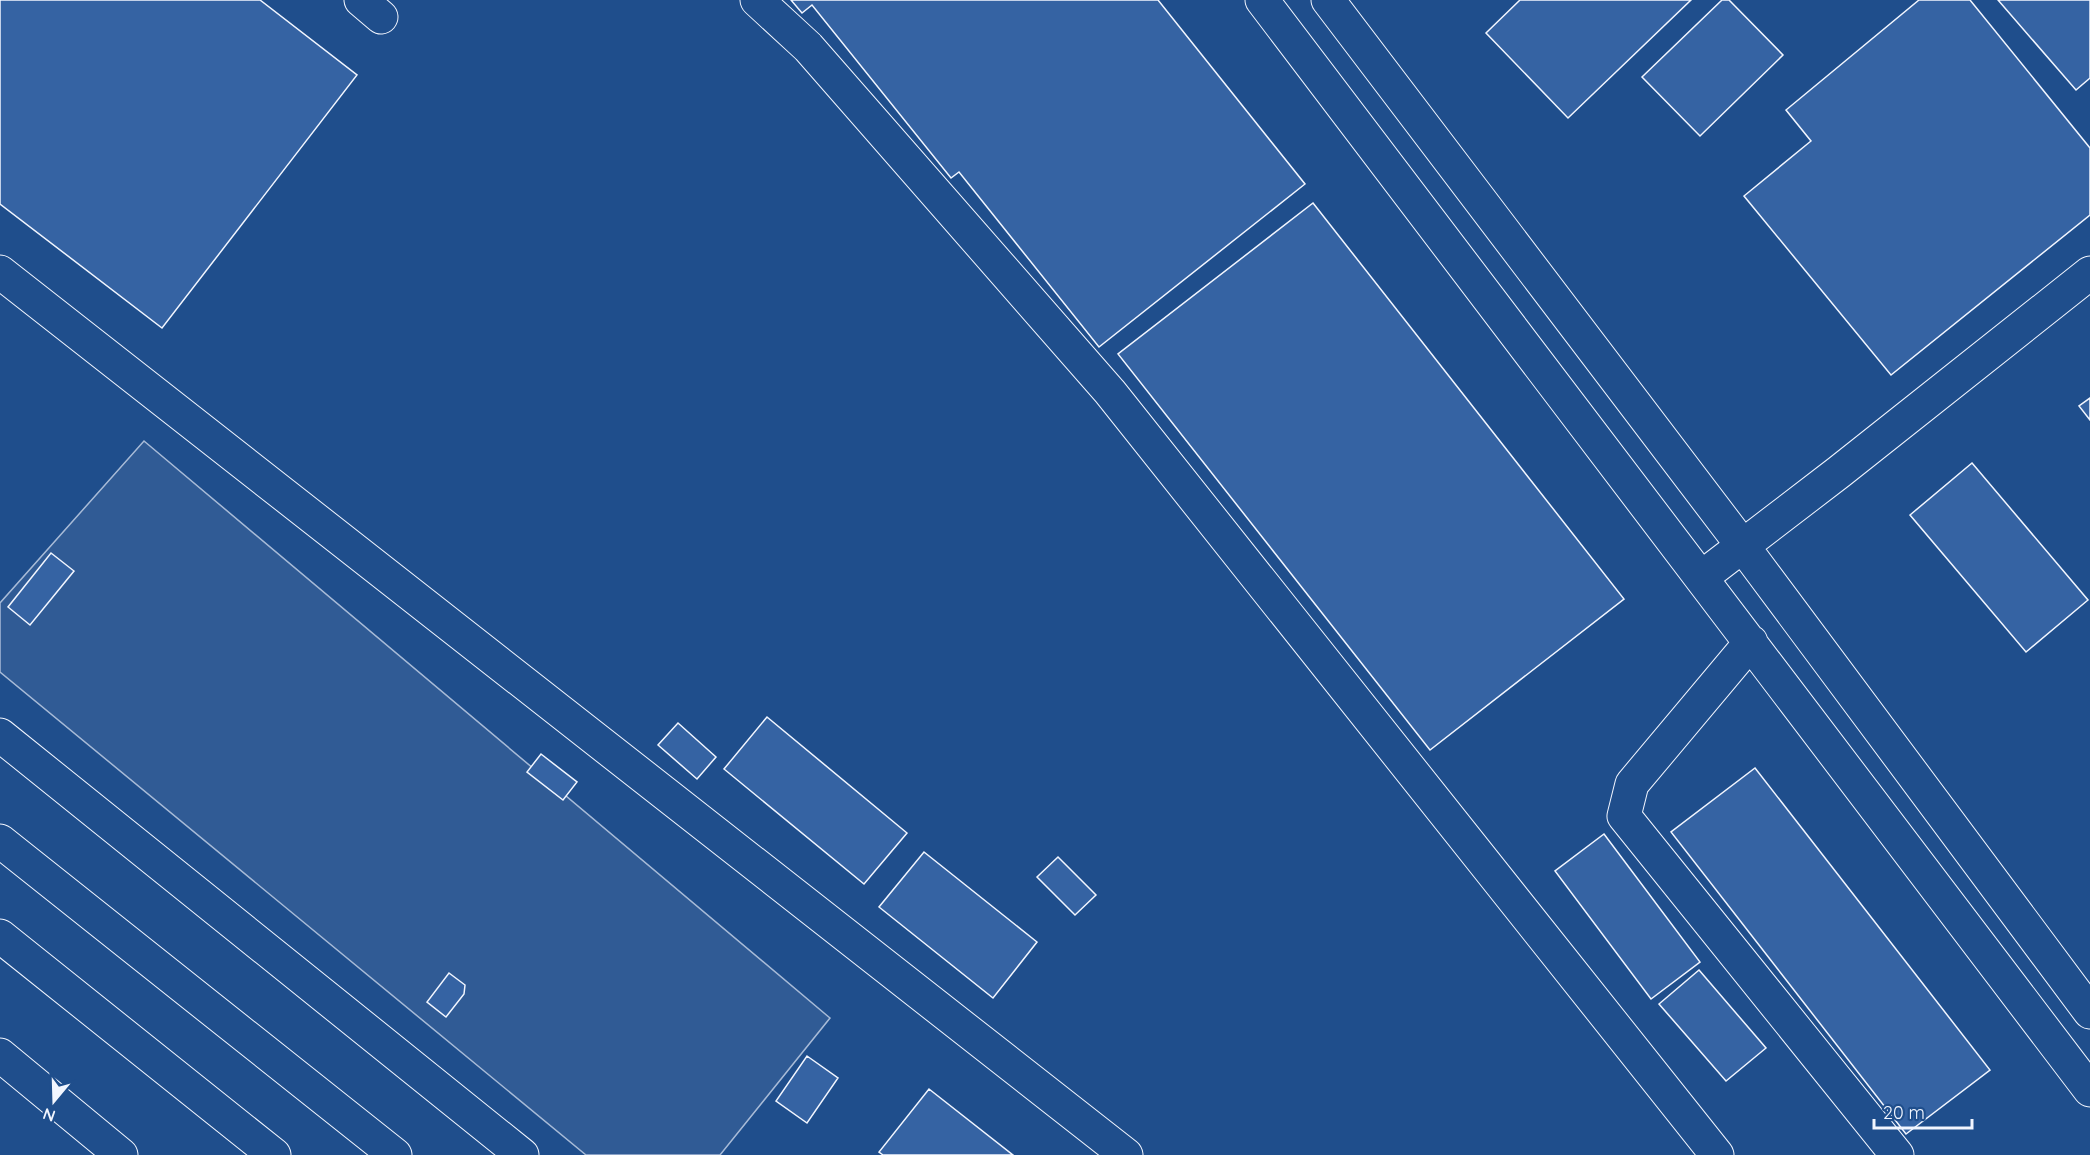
<svg xmlns="http://www.w3.org/2000/svg" width="2090" height="1155" viewBox="0 0 2090 1155" font-family="Quicksand,sans-serif">
<rect width="100%" height="100%" fill="#1f4e8c"/>
<!-- built -->
<path fill="#305b95" stroke="#a8bbd7" stroke-width="1.5" d="M144 441 830 1018 720 1155H586L0 672V603Z"/>
<!-- building -->
<path fill="#3563a3" stroke="#f2f6ff" stroke-width="1.5" d="M0 0H260L357 75 162 328 0 204Z
M791 0H1158L1305 184 1099 347 959 172 951 178 812 5 802 13Z
M1520 0H1691L1568 118 1486 33Z
M1722 0H1729L1783 55 1700 136 1642 77Z
M1919 0H1970L2090 148V215L1891 375 1744 196 1811 141 1786 110Z
M1998 0H2090V78L2076 90Z
M1313 203 1624 599 1430 750 1118 354Z
M2090 398V420L2079 406Z
M1972 463 2088 600 2026 652 1910 515Z
M51 553 74 571 30 625 8 607Z
M767 717 907 833 864 884 724 769Z
M678 723 716 757 697 779 658 745Z
M541 754 577 782 563 800 527 772Z
M1755 768 1990 1070 1906 1134 1671 832Z
M1604 834 1700 962 1651 999 1555 871Z
M924 852 1037 942 993 998 879 907Z
M1058 857 1096 895 1075 915 1037 877Z
M1699 970 1766 1048 1726 1081 1659 1004Z
M449 973 465 985 464 994 446 1017 427 1002Z
M807 1056 838 1078 807 1123 776 1101Z
M929 1089 1013 1155H883L879 1152Z"/>
<g fill="none" stroke-linecap="round" stroke-linejoin="round">
<defs>
<path id="minor" d="M361 0 381 17
M757 0 808 47 1110 392 1717 1155
M1262 0 2090 1090
M1328 0 1742 545 2090 1012
M0 272 1126 1155
M1702 577 1839 472 2090 273
M1751 642 1632 784 1624 816 1897 1155"/>
<path id="major" d="M0 735 522 1155
M0 1055 121 1155"/>
<path id="highway" d="M0 841 395 1155
M0 936 274 1155"/>
</defs>
<!-- minor casing -->
<use href="#minor" stroke="#f2f6ff" stroke-width="35"/>
<!-- major casing -->
<use href="#major" stroke="#f2f6ff" stroke-width="35"/>
<!-- highway casing -->
<use href="#highway" stroke="#f2f6ff" stroke-width="35"/>
<!-- minor -->
<use href="#minor" stroke="#1f4e8c" stroke-width="33"/>
<!-- major -->
<use href="#major" stroke="#1f4e8c" stroke-width="33"/>
<!-- highway -->
<use href="#highway" stroke="#1f4e8c" stroke-width="33"/>
</g>
<!-- north arrow -->
<g transform="translate(54 1101) rotate(199)" stroke="#1f4e8c" stroke-width="4.5" paint-order="stroke">
<path d="M0-4.5L10 22L0 15L-10 22Z" fill="#f2f6ff"/>
<text y="-9" font-size="16" font-weight="bold" text-anchor="middle" fill="#f2f6ff">N</text>
</g>
<!-- scale -->
<path d="M1874 1119v9h98v-9" fill="none" stroke="#f2f6ff" stroke-width="3"/>
<text x="1883" y="1119" font-size="18" fill="#f2f6ff" stroke="#1f4e8c" stroke-width="4.5" paint-order="stroke">20 m</text>
</svg>
